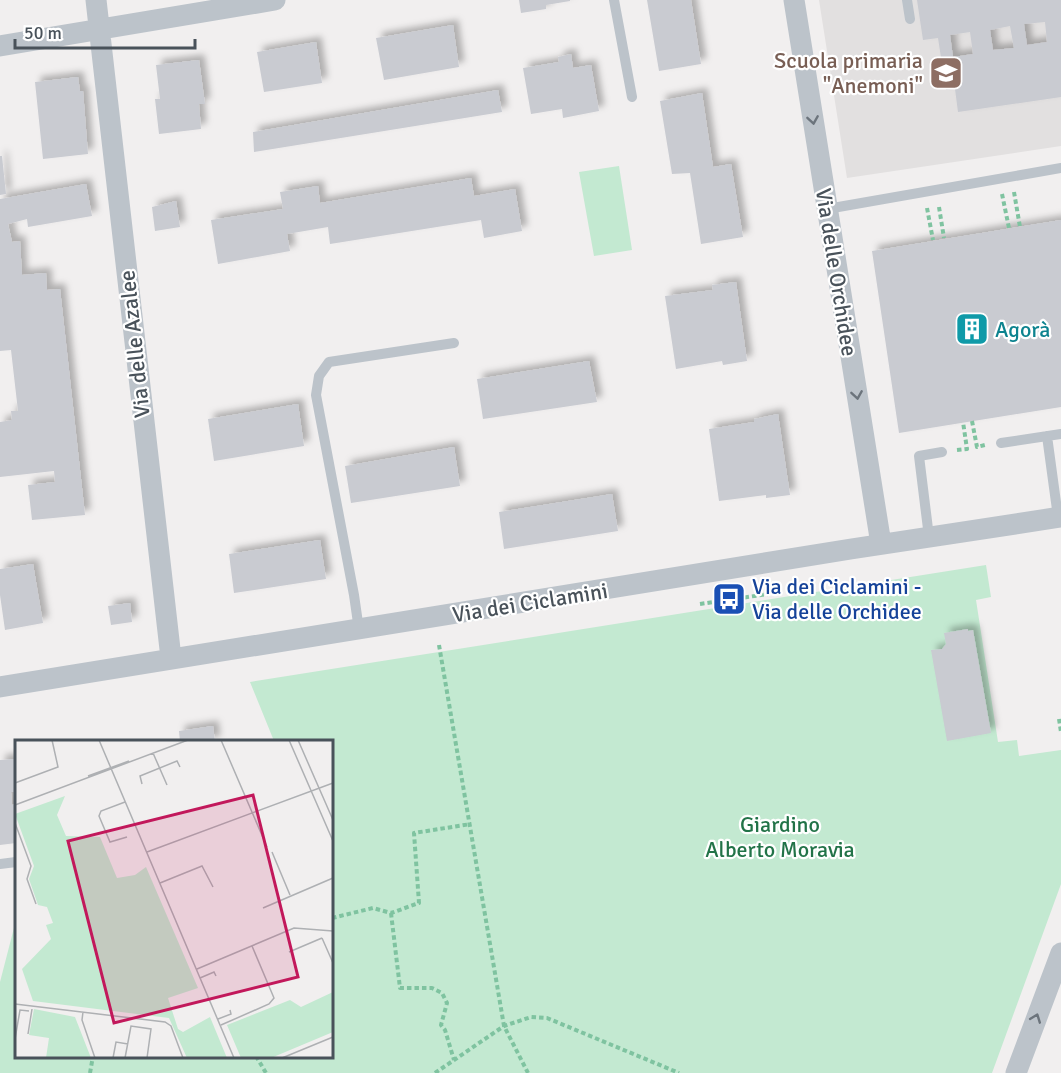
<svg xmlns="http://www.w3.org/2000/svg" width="1061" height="1073" viewBox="0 0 1061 1073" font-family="Signika,sans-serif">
<defs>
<filter id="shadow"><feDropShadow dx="5.5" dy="-5.5" stdDeviation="3" flood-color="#0004"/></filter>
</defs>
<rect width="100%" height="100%" fill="#f1efef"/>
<!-- education -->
<path fill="#e2e0e0" d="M819 0H1061V146L847 178Z"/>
<!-- green -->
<path fill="#c3e9d1" d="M619 166 632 250 594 256 579 172Z
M986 565 991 597 976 600 998 742 1017 740 1019 756 1061 750V884L992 1073H0V982L16 920V1056H332V742L274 741 250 682Z"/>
<!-- building -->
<path fill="#c9cbd1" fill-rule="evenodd" filter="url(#shadow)" d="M519 0H570V1L546 5V9L521 13Z
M647 0H691L701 64 659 71Z
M917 0H1061V97L958 112 955 89 946 90 938 38 923 40ZM1045 22 1047 42 1027 45 1024 24ZM1010 26 1014 48 993 50 990 30ZM970 32 973 54 953 57 950 35Z
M453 25 459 67 384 80 376 38Z
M316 42 322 83 264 92 257 52Z
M571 54 573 68 591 65 599 111 563 118 562 109 531 114 523 68 559 62 558 57Z
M199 60 205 104H199L201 129 159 134 155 99H160L156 65Z
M78 77 80 91H83L88 154 43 159 35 82Z
M498 90 502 112 254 152 253 132Z
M702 93 713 167 731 164 743 237 701 244 690 173 672 174 660 101Z
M0 156H2L6 194 0 195Z
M471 178 474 196 515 189 522 231 484 238 481 220 330 244 328 227 287 234 290 251 218 264 211 220 283 209 280 192 318 186 320 203Z
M86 184 92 216 28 227 27 219 8 224 12 242 20 241 22 275 46 273 47 290 60 289 85 515 32 520 28 485 55 482 54 471 0 477V422L12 420 11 411H18L11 350 0 351V199Z
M176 201 180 227 155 231 152 207Z
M1061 220V407L899 433 872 251Z
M736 282 747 361 723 365 722 361 676 369 665 296 713 290 712 285Z
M589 361 597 402 483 419 477 379Z
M298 404 304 446 214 461 208 419Z
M778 414 790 495 766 498V495L719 501 709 429 754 422V419Z
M454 447 460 486 351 503 345 466Z
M612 494 618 531 504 549 499 512Z
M320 540 326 579 234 593 229 554Z
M33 564 43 623 5 630 0 595V569Z
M130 603 132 622 111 625 108 606Z
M968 629V631L973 630 991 733 947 741 931 650 942 649 946 644 944 633Z
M213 726 215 742H180L179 731Z
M14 759 16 792H11L12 805 16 804V843L0 845V760Z"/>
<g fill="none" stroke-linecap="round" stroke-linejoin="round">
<!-- path -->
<path stroke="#7fc3a0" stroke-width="4" stroke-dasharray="4.5 3" stroke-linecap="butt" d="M1014 192 1020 227
M1002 194 1009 228
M939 207 944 238
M927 208 933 240
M972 421 977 447 985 445
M957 450 967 449 963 422
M700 604 768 594
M439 645 504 1026 528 1073
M1059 719 1061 732
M391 913 400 988H432L442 993 447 1003 441 1025 445 1030 454 1060
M332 918 373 908 391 913 419 903 414 833 471 824
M256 1056 266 1073
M90 1073 93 1056
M435 1073 504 1026 531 1017 547 1018 679 1073"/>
<!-- service -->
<path stroke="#bcc3ca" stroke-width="10" d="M614 0 632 97
M907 0 910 19
M827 209 1061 168
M1047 436 1058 517
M1001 443 1061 434
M929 537 919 456 942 452
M359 630 354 595 316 395 319 376 329 362 454 343
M0 864 16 862"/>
<!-- minor -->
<path stroke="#bcc3ca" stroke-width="21" d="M96 0 171 658
M794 0 881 544
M0 46 275 0
M0 687 851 549 1061 517
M1016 1073 1061 953"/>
</g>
<!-- one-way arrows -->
<defs><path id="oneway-chevron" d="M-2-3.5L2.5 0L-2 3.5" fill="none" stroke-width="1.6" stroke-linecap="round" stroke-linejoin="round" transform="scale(1.5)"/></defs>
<g stroke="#6c747c">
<use href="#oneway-chevron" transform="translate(813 120) rotate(81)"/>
<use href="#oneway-chevron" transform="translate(857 395) rotate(81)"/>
<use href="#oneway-chevron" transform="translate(1036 1018) rotate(-69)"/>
</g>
<!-- icons -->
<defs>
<symbol id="school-square" viewBox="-11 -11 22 22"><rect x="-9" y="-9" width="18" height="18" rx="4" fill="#8d6e63" stroke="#fff"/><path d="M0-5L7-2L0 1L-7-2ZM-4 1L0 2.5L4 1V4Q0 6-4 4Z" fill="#fff"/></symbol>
<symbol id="building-square" viewBox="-11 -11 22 22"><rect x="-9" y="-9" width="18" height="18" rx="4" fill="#0f9aa8" stroke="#fff"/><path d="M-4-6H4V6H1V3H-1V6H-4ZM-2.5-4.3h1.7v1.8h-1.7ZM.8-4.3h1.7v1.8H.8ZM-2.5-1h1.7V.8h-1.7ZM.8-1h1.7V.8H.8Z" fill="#fff"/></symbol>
<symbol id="bus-square" viewBox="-11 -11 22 22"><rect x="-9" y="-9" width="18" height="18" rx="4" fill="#1a4fb4" stroke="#fff"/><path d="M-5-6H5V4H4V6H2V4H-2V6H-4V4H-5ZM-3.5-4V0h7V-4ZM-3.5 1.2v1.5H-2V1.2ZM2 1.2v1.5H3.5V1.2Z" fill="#fff"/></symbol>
</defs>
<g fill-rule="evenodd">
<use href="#school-square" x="927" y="54" width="38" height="38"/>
<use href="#building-square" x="953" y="310" width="38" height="38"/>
<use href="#bus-square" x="710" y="580" width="38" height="38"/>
</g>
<g text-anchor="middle" stroke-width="4.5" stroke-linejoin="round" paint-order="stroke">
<!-- education labels -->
<g font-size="22" fill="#785e54" stroke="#fff" text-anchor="end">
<text x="923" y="68">Scuola primaria<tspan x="923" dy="25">"Anemoni"</tspan></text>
</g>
<!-- street labels -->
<g font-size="22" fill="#49525a" stroke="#fff">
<text transform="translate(837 272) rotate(81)" y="8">Via delle Orchidee</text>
<text transform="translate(134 344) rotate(-96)" y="8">Via delle Azalee</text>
<text transform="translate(530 602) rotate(-9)" y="8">Via dei Ciclamini</text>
</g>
<!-- culture labels -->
<g font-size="22" fill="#0d838f" stroke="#fff" text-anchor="start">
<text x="995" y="337">Agorà</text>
</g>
<!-- transit labels -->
<g font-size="22" fill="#164399" stroke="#fff" text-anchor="start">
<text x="752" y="594">Via dei Ciclamini -<tspan x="752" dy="25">Via delle Orchidee</tspan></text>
</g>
<!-- park labels -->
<g font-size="22" fill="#227348" stroke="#fff">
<text x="780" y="832">Giardino<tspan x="780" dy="25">Alberto Moravia</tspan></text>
</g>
</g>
<!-- overview -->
<g transform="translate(15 740)">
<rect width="318" height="318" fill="#f1efef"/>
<path d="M50 56 42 75 51 96 85 97 102 138 120 135 131 127 183 248 153 258 163 289 168 292 195 277 212 318H172L154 278 18 261 7 229 36 199 31 185 38 183 32 167 23 165 14 139 19 126 0 74ZM318 252V292L256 318H226L212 285 275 260 286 267ZM19 269 60 277 76 318H31L34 298 14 295Z" fill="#c3e9d1"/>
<path fill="none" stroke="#aeb0b3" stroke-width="1.5" d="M84 0 219 318M206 0 252 107M274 0 318 101M283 0 318 80M138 13 152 45M73 36 114 21M0 43 43 27 37 0M127 44 125 36 162 21 165 27M110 62 86 71 84 76 95 102 112 97M0 65 173 0M0 83 16 126 12 139 21 164M132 112 318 43M257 112 275 155M145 143 187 126 198 147M248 168 318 138M307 198 318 223M274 212 307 198M182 229 279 188 318 191M185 238 199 232 201 236M0 264 150 282 156 286 168 318M68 272 67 280 80 318M203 279 216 274 215 270M206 285 254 264 259 258 237 206M13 294 17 269M0 299 5 270 14 271M98 318 101 302 113 304M110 318 116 286 136 289 132 318M267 318 318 297"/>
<path fill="#c2185b" fill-opacity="0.15" stroke="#c2185b" stroke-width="3" d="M238 55 283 237 99 283 53 101Z"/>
<rect width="318" height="318" fill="none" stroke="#49525a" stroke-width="3"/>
</g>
<!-- scale -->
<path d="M15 39v9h180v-9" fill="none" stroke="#49525a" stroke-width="3"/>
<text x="24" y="39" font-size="18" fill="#49525a" stroke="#ffffff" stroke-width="4.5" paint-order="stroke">50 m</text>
</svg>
